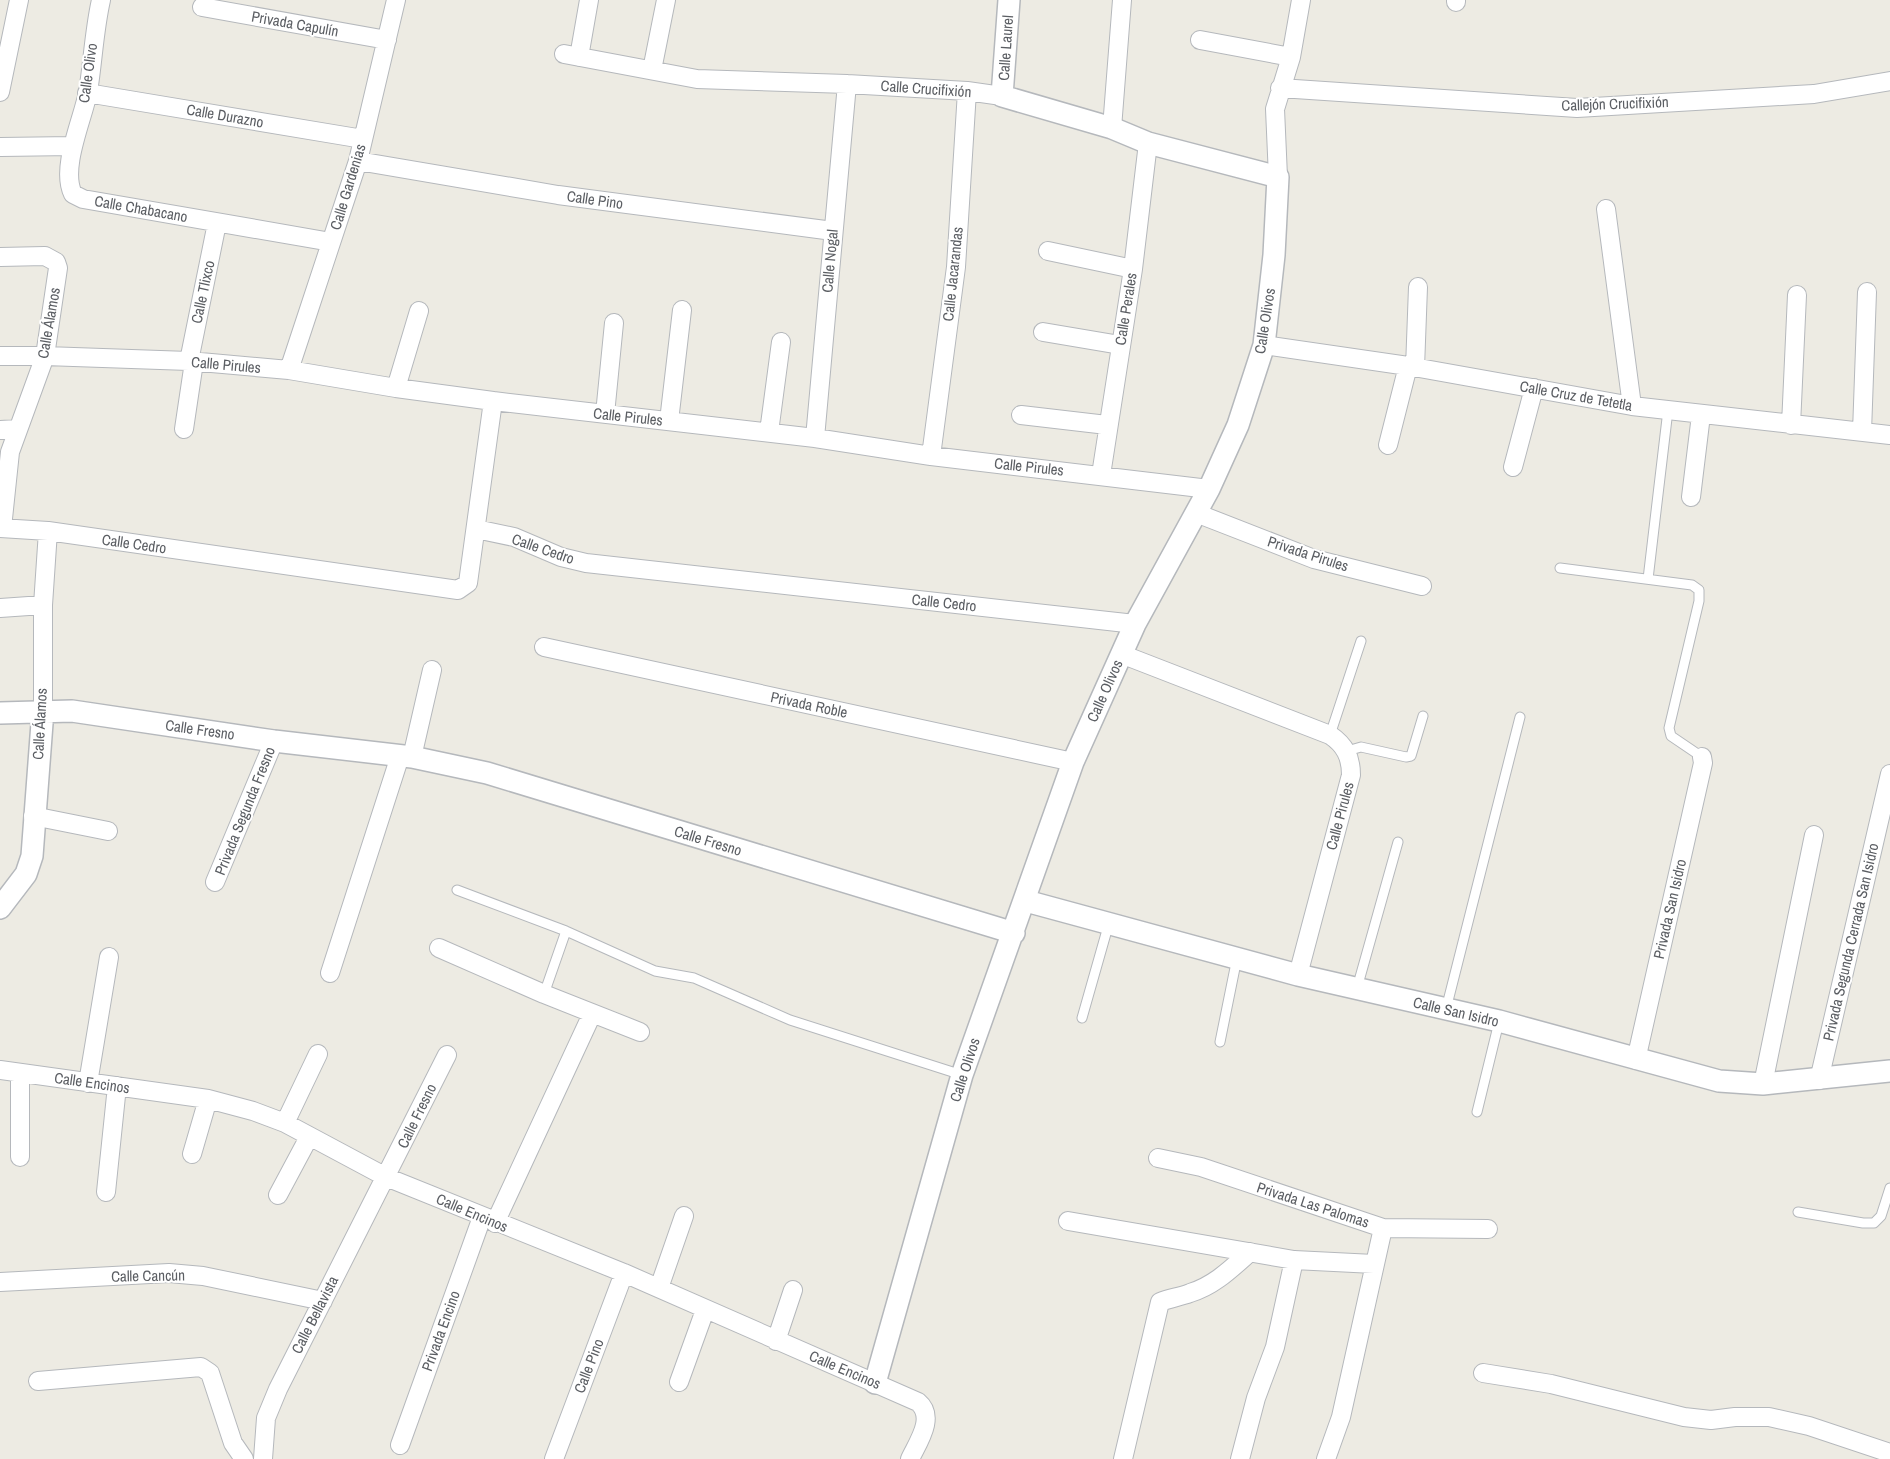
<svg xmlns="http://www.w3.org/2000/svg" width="1890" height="1459" viewBox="0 0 1890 1459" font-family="'Archivo Narrow',sans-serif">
<rect width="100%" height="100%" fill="#edebe3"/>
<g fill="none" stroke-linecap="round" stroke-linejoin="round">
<defs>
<path id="service" d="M1560 568 1692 585 1699 590V601L1669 728 1671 736 1702 757
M1648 579 1668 410
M1330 735 1361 641
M1347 751 1361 747 1406 757 1411 756 1423 716
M457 890 566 931 655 971 694 978 790 1020 962 1075
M1357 988 1398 842
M544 994 566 931
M1446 1009 1520 717
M1082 1018 1109 923
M1220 1042 1237 958
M1477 1112 1499 1022
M1798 1212 1863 1223H1874L1881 1216 1890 1188"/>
<path id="minor" d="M101 0C94 31 93 61 88 92 83 119 60 168 73 194L83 199 331 242
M1456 2V0
M202 7 387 40
M1200 40 1291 57
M564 54 697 79 847 84 967 91 1002 96
M579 57 589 0
M652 70 666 0
M1280 88 1577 108 1814 94 1890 81
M0 92 19 0
M87 93 363 139
M1112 128 1122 0
M0 147 73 146
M358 161 558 195 833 231
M1278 177 1275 109 1291 57 1301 0
M1606 209 1632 406
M1048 251 1133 269
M0 257 45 256 56 262 58 268 45 356 10 452 2 528
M1043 332 1120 345
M1264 345 1408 366 1632 406 1890 435
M0 356H45L189 361 289 370 396 388 493 401 815 438 931 456 1209 489
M189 361 217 223
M1415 368 1418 287
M289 370 358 161 396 0
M396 388 419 311
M605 414 614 323
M1021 415 1107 425
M669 421 682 310
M1791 425 1797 295
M184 429 194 362
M0 430 18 429
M769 432 781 342
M1862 432 1867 292
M815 438 847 84
M1388 445 1408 366
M931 456 956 267 967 91
M1513 467 1534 388
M1101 475 1133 269 1148 143
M1691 497 1701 415
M1196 513 1314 559 1422 586
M0 528 48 531 458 590 468 583 493 401
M476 529 514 537 561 557 586 563 1135 624
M0 608 43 605
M544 647 1073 762
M1121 654 1330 735C1345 745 1351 757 1351 775L1298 975
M43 710V605L48 531
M412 757 432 670
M33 816 108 831
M215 882 274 741
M439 948 544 994 640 1032
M330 973 400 756
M1636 1060 1703 763 1702 757
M0 1070 208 1099 253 1111 285 1123 386 1177 624 1273 918 1402C936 1417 918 1442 910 1459
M20 1073V1157
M1819 1080 1890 774
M88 1083 109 957
M1763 1084 1814 835
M285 1123 318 1054
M192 1154 208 1099
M1158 1158 1201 1167 1383 1228 1341 1417 1326 1459
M106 1192 117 1086
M278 1195 309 1137
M1068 1221 1294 1260 1374 1264
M495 1223 592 1014
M1383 1228 1488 1229
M0 1282 169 1273 203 1276 323 1301
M659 1288 684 1216
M776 1341 793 1290
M1483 1373 1551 1384 1684 1417 1711 1420 1735 1417H1769L1809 1426 1890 1453
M38 1381 201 1367 210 1373 233 1443 244 1459
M679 1382 705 1310
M400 1445 482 1217
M263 1459 266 1418 278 1389 447 1055
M554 1459 624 1273
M1123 1459 1160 1302C1170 1298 1180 1297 1190 1293 1214 1286 1232 1268 1250 1252
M1240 1459 1256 1398 1275 1347 1294 1260"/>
<path id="tertiary" d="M0 713 72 711 274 741 412 757 487 773 1014 933
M1026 901 1298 975 1499 1021 1719 1081 1763 1084 1890 1071
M0 908 26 874 32 856 43 710
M875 1383 962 1075 1073 762 1135 624 1209 489 1238 425 1264 345 1274 255 1278 177 1148 143 1112 128 1002 96 1009 0"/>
</defs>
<!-- service casing -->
<use href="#service" stroke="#b5b8bc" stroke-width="11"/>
<!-- minor casing -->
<use href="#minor" stroke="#b5b8bc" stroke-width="20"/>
<!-- tertiary casing -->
<use href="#tertiary" stroke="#b5b8bc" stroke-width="24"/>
<!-- service -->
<use href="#service" stroke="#fff" stroke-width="9"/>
<!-- minor -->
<use href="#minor" stroke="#fff" stroke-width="18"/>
<!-- tertiary -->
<use href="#tertiary" stroke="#fff" stroke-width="21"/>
</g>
<g text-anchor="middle" stroke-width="4" stroke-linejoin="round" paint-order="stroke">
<!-- street labels -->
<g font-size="15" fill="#5b5e63" stroke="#fff">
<text transform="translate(295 24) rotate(10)" y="5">Privada Capulín</text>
<text transform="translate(1006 48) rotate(-86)" y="5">Calle Laurel</text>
<text transform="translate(88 73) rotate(-82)" y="5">Calle Olivo</text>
<text transform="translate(926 89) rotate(4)" y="5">Calle Crucifixión</text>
<text transform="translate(1615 104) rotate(-2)" y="5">Callejón Crucifixión</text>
<text transform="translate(225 116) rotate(10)" y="5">Calle Durazno</text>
<text transform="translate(348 187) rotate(-73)" y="5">Calle Gardenias</text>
<text transform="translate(595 200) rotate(8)" y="5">Calle Pino</text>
<text transform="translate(141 209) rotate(10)" y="5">Calle Chabacano</text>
<text transform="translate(830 261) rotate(-85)" y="5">Calle Nogal</text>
<text transform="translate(953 274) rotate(-84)" y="5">Calle Jacarandas</text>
<text transform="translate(203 292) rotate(-78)" y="5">Calle Tlixco</text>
<text transform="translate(1126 309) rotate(-81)" y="5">Calle Perales</text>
<text transform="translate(1265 321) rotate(-81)" y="5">Calle Olivos</text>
<text transform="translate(49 323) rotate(-80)" y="5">Calle Álamos</text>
<text transform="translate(226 365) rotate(5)" y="5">Calle Pirules</text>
<text transform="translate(1576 396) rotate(10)" y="5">Calle Cruz de Tetetla</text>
<text transform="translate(628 417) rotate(6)" y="5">Calle Pirules</text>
<text transform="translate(1029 467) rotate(6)" y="5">Calle Pirules</text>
<text transform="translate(134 544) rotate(8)" y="5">Calle Cedro</text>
<text transform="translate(543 549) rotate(19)" y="5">Calle Cedro</text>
<text transform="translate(1308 554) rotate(18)" y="5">Privada Pirules</text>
<text transform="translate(944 603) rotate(6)" y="5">Calle Cedro</text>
<text transform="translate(1105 691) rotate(-66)" y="5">Calle Olivos</text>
<text transform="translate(809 705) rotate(12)" y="5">Privada Roble</text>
<text transform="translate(40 724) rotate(-87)" y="5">Calle Álamos</text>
<text transform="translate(200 730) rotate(8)" y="5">Calle Fresno</text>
<text transform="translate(245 811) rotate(-68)" y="5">Privada Segunda Fresno</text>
<text transform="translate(1340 816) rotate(-75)" y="5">Calle Pirules</text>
<text transform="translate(708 841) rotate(17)" y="5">Calle Fresno</text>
<text transform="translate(1670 909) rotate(-77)" y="5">Privada San Isidro</text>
<text transform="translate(1851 942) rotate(-77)" y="5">Privada Segunda Cerrada San Isidro</text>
<text transform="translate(1456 1012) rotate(13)" y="5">Calle San Isidro</text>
<text transform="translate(965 1070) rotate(-72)" y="5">Calle Olivos</text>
<text transform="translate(92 1083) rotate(8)" y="5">Calle Encinos</text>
<text transform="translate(417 1116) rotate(-64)" y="5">Calle Fresno</text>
<text transform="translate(1313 1205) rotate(18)" y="5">Privada Las Palomas</text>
<text transform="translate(472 1213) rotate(23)" y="5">Calle Encinos</text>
<text transform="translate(148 1276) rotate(-1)" y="5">Calle Cancún</text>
<text transform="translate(315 1315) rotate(-63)" y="5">Calle Bellavista</text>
<text transform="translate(441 1331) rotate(-70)" y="5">Privada Encino</text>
<text transform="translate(589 1366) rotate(-69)" y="5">Calle Pino</text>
<text transform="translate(845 1370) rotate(23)" y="5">Calle Encinos</text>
</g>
</g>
</svg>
